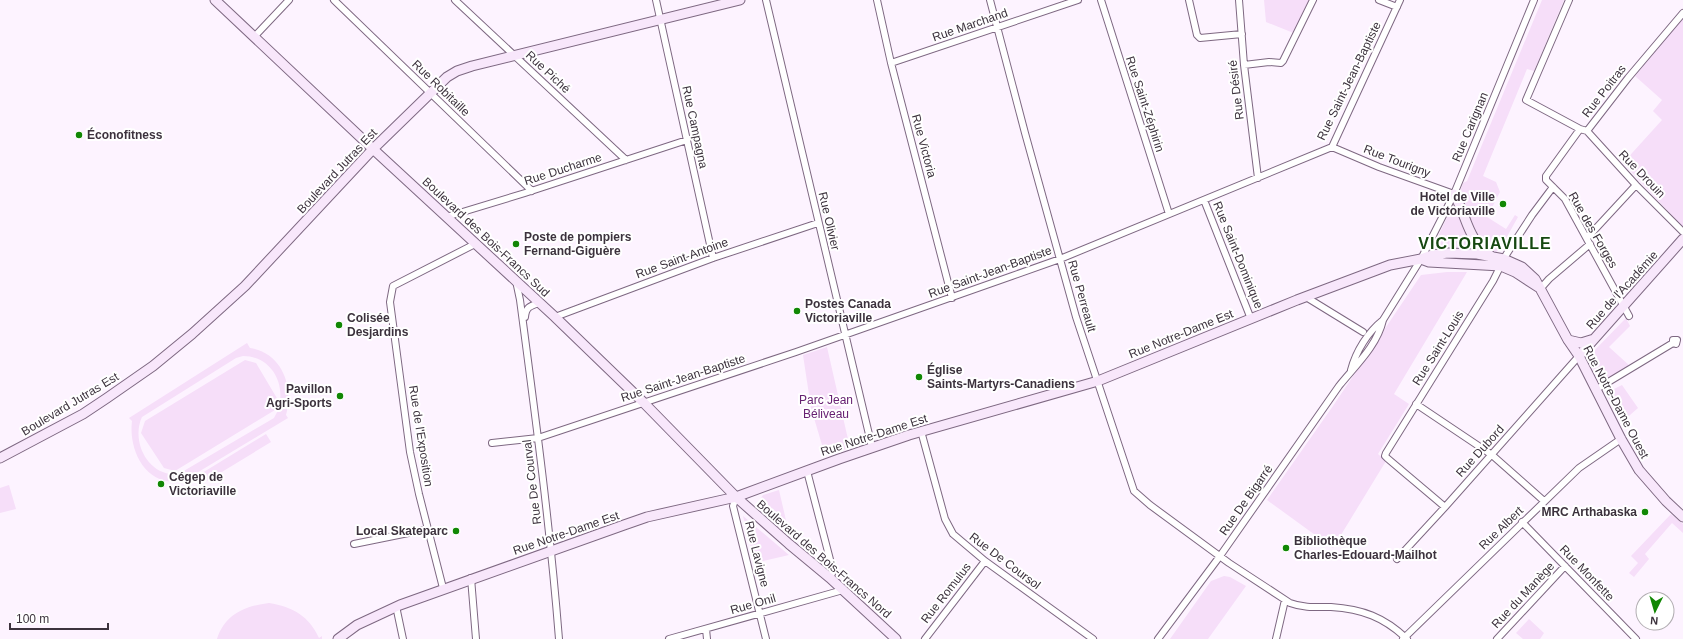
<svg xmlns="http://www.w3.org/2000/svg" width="1683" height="639" viewBox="0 0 1683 639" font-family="Arial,sans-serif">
<rect width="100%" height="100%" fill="#fdf3ff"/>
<!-- green -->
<path fill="#f6def9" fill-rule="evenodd" d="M1264 0H1313L1296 34 1266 22Z
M1542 0H1564L1534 71 1527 69 1483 176 1496 182 1500 192 1487 217 1506 229 1515 215 1518 217 1500 249 1495 253 1489 250 1474 234 1459 195 1463 183 1467 181Z
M1683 18V227L1623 163 1662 120 1653 111 1662 100 1635 76Z
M1453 205 1479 249H1432Z
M1447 272H1467L1394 394 1409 404 1378 454 1386 461 1333 548 1267 500 1333 406 1421 275Z
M1626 318 1630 326 1609 347 1630 366 1603 382H1600C1596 374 1588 363 1591 354Z
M247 343 250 348C282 353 294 386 286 415L288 418 185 480C148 490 128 452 132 421L129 418ZM243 356C275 356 290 392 274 418L182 472C178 473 174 474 170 474 144 470 132 438 142 417L236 358Z
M827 347 850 448 825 455 811 408 803 355Z
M245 360 256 363 278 400 275 410 175 471 164 468 141 433 145 421Z
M1622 385 1638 408 1622 422 1606 393Z
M266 434 271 442 207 481 202 473Z
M9 485 16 509 0 513V488Z
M779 490 788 529 760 504 759 501 763 495Z
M1671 514 1683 524V533L1672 523 1645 554 1649 559 1634 577 1629 573 1638 563 1631 556Z
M743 516 789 555 755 563Z
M1224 576 1230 577 1246 586 1208 639H1170L1211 581Z
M269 603C293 607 309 616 319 638L322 636V639H217C225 614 245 606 269 603Z
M1529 619 1544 633 1540 639H1523L1516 633Z"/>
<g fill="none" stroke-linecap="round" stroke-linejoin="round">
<defs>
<path id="street" d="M334 0 532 191
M455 0 626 160
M656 0 713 258
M766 0 872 447
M877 0 891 63 952 298
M990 0 1025 133 1076 317 1134 491 1150 505 1229 563 1290 603C1303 608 1317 607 1331 607 1362 609 1384 617 1407 639
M1101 0 1169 214
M1189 0 1197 35 1200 38 1242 34
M1239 0 1244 65 1258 178
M1379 0 1397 7
M1569 0 1526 100 1580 129
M254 37 289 0
M891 63 1078 0
M1244 65 1269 62 1281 63 1283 61 1313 0
M1587 131 1636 185 1683 232
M1332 147 1379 167 1454 194
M1204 200 1251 319
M446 217 525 193 687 140
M1587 238 1636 185
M516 281 520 300C535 413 550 525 559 639
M1541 288 1549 279 1590 244
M1306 297 1363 332
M1629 316 1565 199 1546 180V176L1580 129 1587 131 1628 78 1683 13
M525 317C526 307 530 306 539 303
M555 317 713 258 818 223
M1351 370C1356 351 1368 332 1383 320
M1595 390 1673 343 1676 344 1677 340H1673V343
M1416 404 1492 455 1544 501
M921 431 945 519 953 534 985 561 1093 639
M492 443 538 438 796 352 1012 276 1060 259 1332 147 1400 0
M807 471 833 571 830 578
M736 497 733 506 766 639
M1445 507 1387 458 1385 456 1386 453 1493 281 1506 255 1532 215 1553 187
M1522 522 1636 639
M354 544 428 529
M1397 559 1445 507 1579 356
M471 578 476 639
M443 588 419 494 410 452 390 302 393 286 475 244
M396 606 403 639
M706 629 707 639
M669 639 843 590
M925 639 985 561
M1158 639 1220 556 1339 386C1355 366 1377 346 1383 320L1421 259 1454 194 1534 0
M1276 639 1285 600
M1403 639 1579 468 1621 439
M1497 639 1565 566"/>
<path id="secondary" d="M215 0 373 149 555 317 643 402 736 497 789 544 830 578 896 639
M1454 194C1468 218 1466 238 1491 256
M1421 259 1429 262 1501 266 1515 272 1538 287
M1568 340 1581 343 1594 339
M1579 356 1683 239
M0 458 83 414 107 398 153 366 192 334 245 286 373 149 447 77 457 71 472 66 740 0
M338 639 357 625 400 605 624 525 647 517 736 497 839 459 909 435 1098 381 1297 300 1390 265 1421 259 1432 255 1448 253 1477 254 1504 259 1522 267 1535 279 1568 340 1579 356 1621 439 1639 470 1666 501 1683 517"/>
</defs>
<!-- street casing -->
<use href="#street" stroke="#7e6882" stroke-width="8"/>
<!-- secondary casing -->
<use href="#secondary" stroke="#7e6882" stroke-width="11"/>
<!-- street -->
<use href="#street" stroke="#fff" stroke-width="6"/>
<!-- secondary -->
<use href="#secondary" stroke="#f8e7fb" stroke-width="9"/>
</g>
<!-- markers -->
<g fill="#118704" stroke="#fff" stroke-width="1.5">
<circle cx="79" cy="135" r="4"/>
<circle cx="1503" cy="204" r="4"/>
<circle cx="516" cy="244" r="4"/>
<circle cx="797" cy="311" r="4"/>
<circle cx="339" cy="325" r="4"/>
<circle cx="919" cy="377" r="4"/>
<circle cx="340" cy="396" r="4"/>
<circle cx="161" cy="484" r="4"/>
<circle cx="1645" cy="512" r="4"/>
<circle cx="456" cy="531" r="4"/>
<circle cx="1286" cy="548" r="4"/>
</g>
<g text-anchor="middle" stroke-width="4" stroke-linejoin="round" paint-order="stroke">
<!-- street labels -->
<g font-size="12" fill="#3c323d" stroke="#fff">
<text transform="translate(970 25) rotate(-19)" y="4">Rue Marchand</text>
<text transform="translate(548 72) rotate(43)" y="4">Rue Piché</text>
<text transform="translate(1349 81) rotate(-64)" y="4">Rue Saint-Jean-Baptiste</text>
<text transform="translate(441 88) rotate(44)" y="4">Rue Robitaille</text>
<text transform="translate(1236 90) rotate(-97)" y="4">Rue Désiré</text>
<text transform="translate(1604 91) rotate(-52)" y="4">Rue Poitras</text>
<text transform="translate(1145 104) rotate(72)" y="4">Rue Saint-Zéphirin</text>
<text transform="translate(695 127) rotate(78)" y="4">Rue Campagna</text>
<text transform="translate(1470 127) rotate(-67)" y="4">Rue Carignan</text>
<text transform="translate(924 146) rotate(75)" y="4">Rue Victoria</text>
<text transform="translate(1397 161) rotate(21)" y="4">Rue Tourigny</text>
<text transform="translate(563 169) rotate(-18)" y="4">Rue Ducharme</text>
<text transform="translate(337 171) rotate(-47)" y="4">Boulevard Jutras Est</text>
<text transform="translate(1642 174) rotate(46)" y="4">Rue Drouin</text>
<text transform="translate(829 221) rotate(77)" y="4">Rue Olivier</text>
<text transform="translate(1593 230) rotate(60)" y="4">Rue des Forges</text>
<text transform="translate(486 237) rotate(43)" y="4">Boulevard des Bois-Francs Sud</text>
<text transform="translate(1238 255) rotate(68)" y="4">Rue Saint-Dominique</text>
<text transform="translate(682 258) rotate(-20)" y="4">Rue Saint-Antoine</text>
<text transform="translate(990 272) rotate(-20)" y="4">Rue Saint-Jean-Baptiste</text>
<text transform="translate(1622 290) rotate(-48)" y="4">Rue de l'Académie</text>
<text transform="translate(1082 296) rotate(74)" y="4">Rue Perreault</text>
<text transform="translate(1181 334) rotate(-22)" y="4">Rue Notre-Dame Est</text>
<text transform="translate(1438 348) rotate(-58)" y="4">Rue Saint-Louis</text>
<text transform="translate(683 378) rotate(-18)" y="4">Rue Saint-Jean-Baptiste</text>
<text transform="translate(1616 402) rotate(62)" y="4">Rue Notre-Dame Ouest</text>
<text transform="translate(70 404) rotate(-31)" y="4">Boulevard Jutras Est</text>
<text transform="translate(874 435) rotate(-18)" y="4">Rue Notre-Dame Est</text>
<text transform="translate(421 436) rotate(81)" y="4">Rue de l'Exposition</text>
<text transform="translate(1480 451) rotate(-48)" y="4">Rue Dubord</text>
<text transform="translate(532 482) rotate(-97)" y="4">Rue De Courval</text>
<text transform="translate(1246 500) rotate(-55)" y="4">Rue De Bigarré</text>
<text transform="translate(1501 528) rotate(-44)" y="4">Rue Albert</text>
<text transform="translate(566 533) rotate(-19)" y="4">Rue Notre-Dame Est</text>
<text transform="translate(757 554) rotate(76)" y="4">Rue Lavigne</text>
<text transform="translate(824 559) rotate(41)" y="4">Boulevard des Bois-Francs Nord</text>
<text transform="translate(1005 561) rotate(37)" y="4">Rue De Coursol</text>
<text transform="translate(1587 573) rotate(46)" y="4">Rue Monfette</text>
<text transform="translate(946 593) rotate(-52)" y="4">Rue Romulus</text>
<text transform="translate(1523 595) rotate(-47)" y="4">Rue du Manège</text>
<text transform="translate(753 604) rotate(-16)" y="4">Rue Onil</text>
</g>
<!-- poi labels -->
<g font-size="12" font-weight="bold" fill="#3c323d" stroke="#fff" text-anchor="start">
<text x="87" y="139">Éconofitness</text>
<text x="1495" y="201" text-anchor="end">Hotel de Ville<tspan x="1495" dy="14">de Victoriaville</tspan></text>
<text x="524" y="241">Poste de pompiers<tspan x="524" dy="14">Fernand-Giguère</tspan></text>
<text x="805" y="308">Postes Canada<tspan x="805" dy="14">Victoriaville</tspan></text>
<text x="347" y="322">Colisée<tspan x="347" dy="14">Desjardins</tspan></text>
<text x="927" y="374">Église<tspan x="927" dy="14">Saints-Martyrs-Canadiens</tspan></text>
<text x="332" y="393" text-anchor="end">Pavillon<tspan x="332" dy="14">Agri-Sports</tspan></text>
<text x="169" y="481">Cégep de<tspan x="169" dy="14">Victoriaville</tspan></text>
<text x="1637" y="516" text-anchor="end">MRC Arthabaska</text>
<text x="448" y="535" text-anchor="end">Local Skateparc</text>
<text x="1294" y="545">Bibliothèque<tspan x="1294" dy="14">Charles-Edouard-Mailhot</tspan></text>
</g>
<!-- park labels -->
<g font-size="12" fill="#672172" stroke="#fff">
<text x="826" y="404">Parc Jean<tspan x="826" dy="14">Béliveau</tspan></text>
</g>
<!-- district labels -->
<g font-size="16" font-weight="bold" letter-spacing="1" fill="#164811" stroke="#fff">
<text x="1485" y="249">VICTORIAVILLE</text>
</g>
</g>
<!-- north arrow -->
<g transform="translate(1655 611) rotate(185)"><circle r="19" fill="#ffffff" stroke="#b1adb1"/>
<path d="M0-3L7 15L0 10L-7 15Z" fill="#118704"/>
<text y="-6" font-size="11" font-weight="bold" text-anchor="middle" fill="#3c323d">N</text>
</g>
<!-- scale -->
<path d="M10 623v6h98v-6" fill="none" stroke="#3c323d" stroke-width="2"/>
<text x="16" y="623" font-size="12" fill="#3c323d" stroke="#ffffff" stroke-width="3" paint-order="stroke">100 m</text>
</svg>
